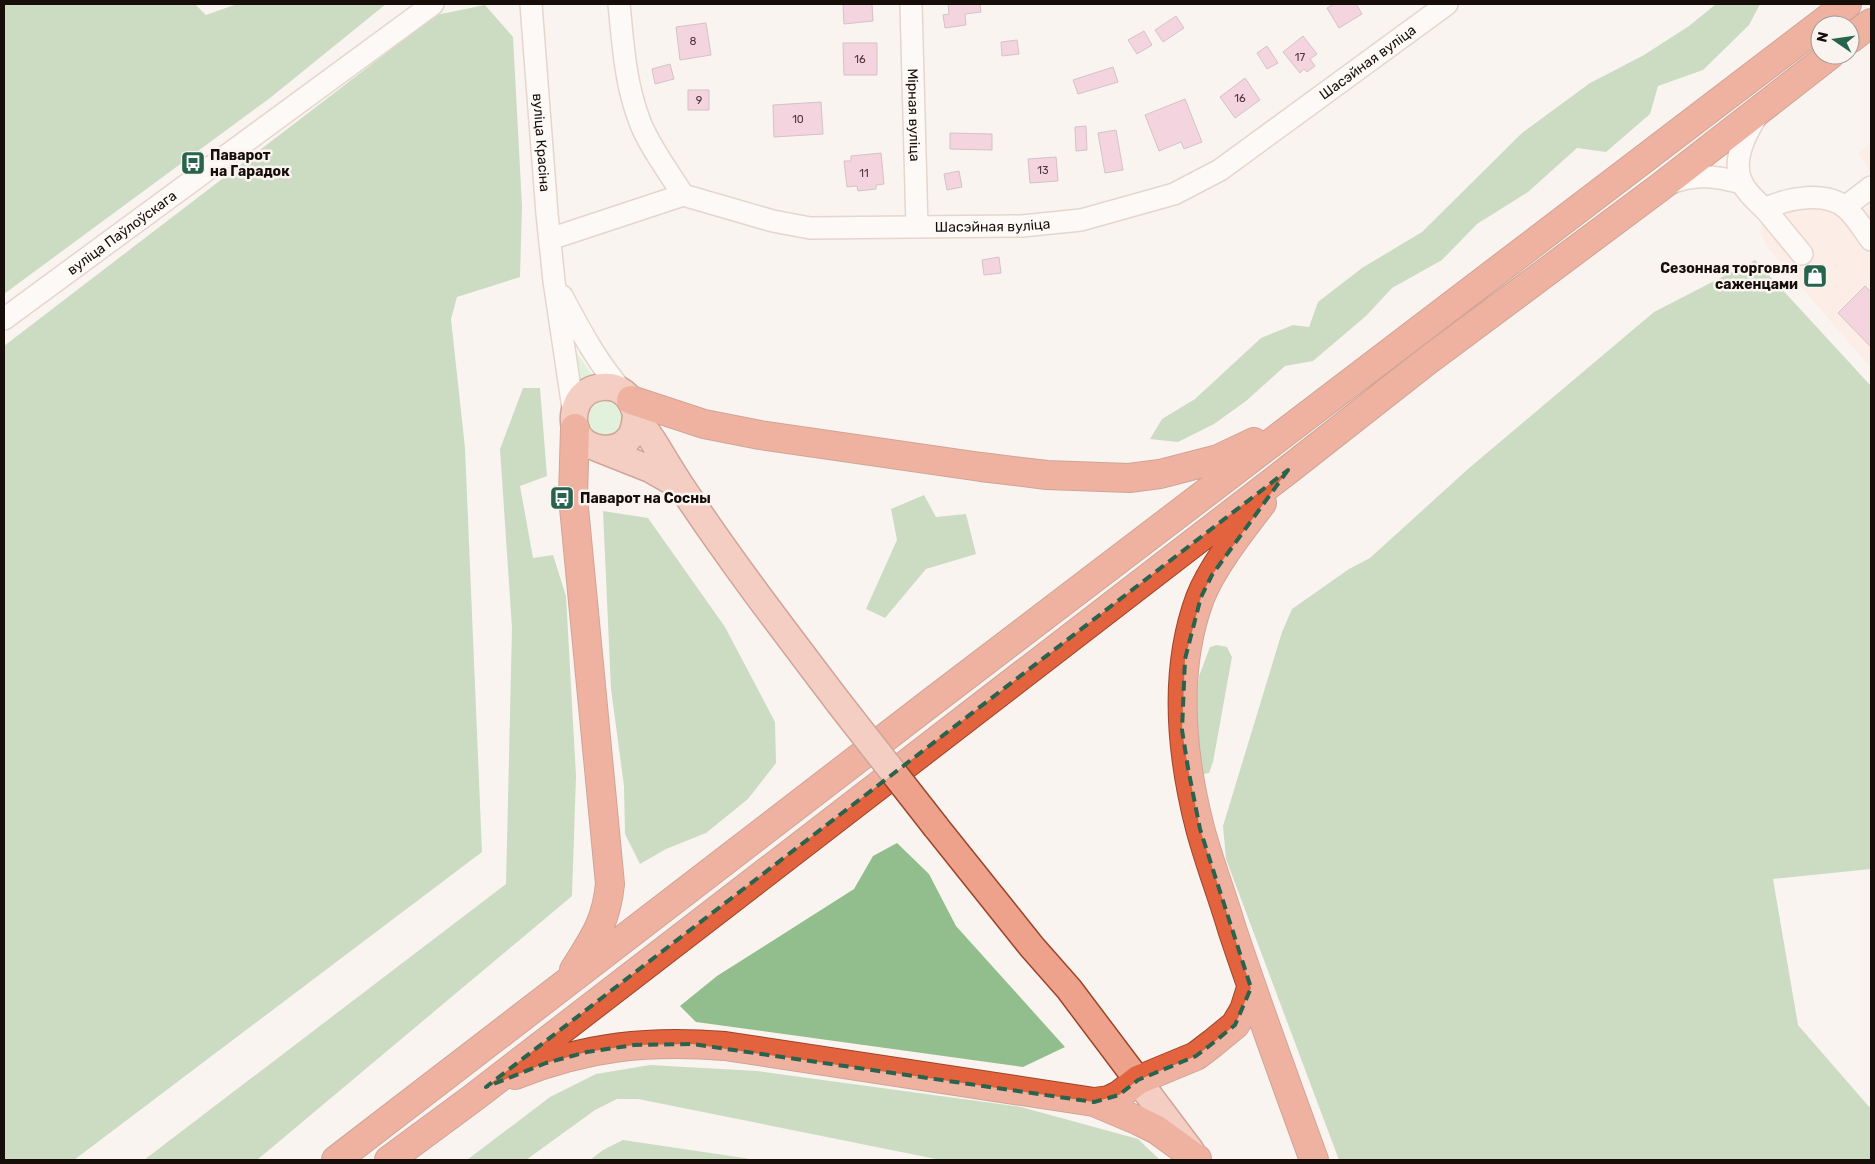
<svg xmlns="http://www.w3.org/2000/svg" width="1875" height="1164" viewBox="0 0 1875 1164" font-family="Rubik,sans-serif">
<rect width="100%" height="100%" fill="#faf4f1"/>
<!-- built -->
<path fill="#ffe6dc" d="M1871 143V173L1858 153Z
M1871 177V368L1769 250 1761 235V221L1774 210 1827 208 1853 216 1869 206 1861 195Z"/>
<!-- green -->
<path fill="#c5edc0" d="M575 350 593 376 580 382Z
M594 399 620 401 626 423 609 439 588 432 585 409Z"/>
<!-- forest -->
<path fill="#92be8d" d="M4 4H195L206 15 237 4H386L270 98 4 294Z
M1716 4H1760L1749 25 1703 70 1658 86 1650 114 1606 152 1577 148 1528 192 1477 224 1442 260 1392 288 1366 316 1313 361 1285 366 1246 401 1214 424 1178 442 1150 439 1162 419 1195 399 1261 338 1293 325 1309 327 1318 302 1362 268 1422 232 1522 133 1590 83 1644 55 1689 26Z
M485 5 513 37 522 206 520 277 457 297 451 319 465 448 482 852 74 1160H4V346L436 15Z
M1755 260 1871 386V869L1773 879 1798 1025 1871 1109V1160H1339L1226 859 1223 826 1282 632 1292 609 1349 569 1370 558 1468 469 1654 312Z
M523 388H540L547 476 520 486 533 558 553 555 566 596 576 776 572 896 257 1160H144L506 884 512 628 500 449Z
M924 495 936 517 966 514 976 554 926 569 885 618 866 609 897 540 891 509Z
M603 511 648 518 725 627 775 722 776 763 748 799 706 833 666 849 640 864 625 834 624 786 611 689Z
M1217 645 1227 647 1232 657 1213 762 1209 773 1204 774 1201 769 1196 707 1199 676 1210 647Z
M897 843 929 874 956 926 1065 1047 1023 1067 696 1022 680 1006 717 976 854 889 873 856Z
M650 1065 757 1071 1021 1107 1138 1139 1160 1160H941L638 1099H617L595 1110 526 1160H467L550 1097 596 1074Z
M623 1140 744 1158 755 1160H590L603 1150Z"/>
<!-- building -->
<path fill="#eeadcb" stroke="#a48693" d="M843 4H872L873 21 844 24Z
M948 4H980L981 12 965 14 966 25 945 28 943 15 949 14Z
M1334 4H1356L1362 14 1339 28 1327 8Z
M1176 16 1184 28 1163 42 1155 30Z
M706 23 711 55 680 60 676 27Z
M1144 31 1152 45 1137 54 1128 40Z
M1303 36 1317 54 1310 59 1315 66 1307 72 1304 69 1300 73 1283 52Z
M1017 40 1019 54 1002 56 1001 42Z
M843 43H877V75H844Z
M1267 46 1278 63 1267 69 1257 53Z
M670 64 674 79 655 84 652 69Z
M1113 67 1118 82 1078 94 1073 80Z
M1245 78 1260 100 1235 118 1220 97Z
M688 90H709V110H688Z
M1185 99 1202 142 1184 149 1181 142 1159 151 1145 115Z
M821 102 823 134 774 137 773 105Z
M1086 126 1087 150 1076 151 1075 127Z
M1116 130 1123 170 1105 173 1098 133Z
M950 133 992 134V150L950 149Z
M881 153 884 184 876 185V189L858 191 857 186 847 187 844 161H851V156Z
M1056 157 1058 181 1030 183 1028 159Z
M959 171 962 187 947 190 944 174Z
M999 257 1001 273 984 275 982 260Z
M1865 286 1871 292V347L1838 313Z"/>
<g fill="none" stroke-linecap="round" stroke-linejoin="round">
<defs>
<g id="minor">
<path id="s1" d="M531 4 547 214 554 281 574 415"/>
<path id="s2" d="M619 4C623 43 625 84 640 122 649 146 669 172 683 195L773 221 810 228 1022 226 1081 220 1174 194 1220 170 1447 4"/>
<path id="s3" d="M911 4 917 227"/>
<path d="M1758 114C1746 133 1731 160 1742 183 1747 193 1757 202 1765 209 1787 198 1827 190 1847 209 1856 217 1863 229 1871 240"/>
<path d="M1669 184C1694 173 1716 176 1742 183"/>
<path d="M1845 207 1871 187"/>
<path d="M1765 209 1802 254"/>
<path d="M550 239 683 195"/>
<path d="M562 296C580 330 598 364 624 393"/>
<path id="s4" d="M4 319 433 4"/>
</g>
<path id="major" d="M636 415C635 423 635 430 630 437 616 456 582 451 575 428 573 420 574 410 578 402 587 386 610 382 624 393 633 400 633 407 637 416 641 425 648 433 653 441 663 457 673 474 683 489 732 563 786 633 839 703
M597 448 650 469 678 485
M936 827 1032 947 1069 989 1191 1151"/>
<path id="highway" d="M1850 39 1871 23
M631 400 704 424 760 435 981 467 1047 475 1129 478 1160 474 1218 459 1254 442
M1262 503C1242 529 1212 567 1200 598 1173 671 1181 754 1200 828 1209 862 1222 895 1232 929 1258 1007 1286 1083 1314 1160
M574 970C594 938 606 923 610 884L573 497 575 428
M515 1075C588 1046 648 1040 725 1046L1094 1102 1139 1121 1157 1130 1197 1159
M1094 1102 1109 1100 1119 1095 1138 1080 1196 1056 1213 1043 1235 1025 1244 1010 1251 988
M336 1160 929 704 1847 4
M389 1160 473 1098 1288 470 1427 361 1659 188 1830 55"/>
</defs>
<!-- minor casing -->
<use href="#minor" stroke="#cfb0a2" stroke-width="24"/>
<!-- major casing -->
<use href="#major" stroke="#9b452b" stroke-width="29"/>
<!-- highway casing -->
<use href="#highway" stroke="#9b452b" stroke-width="30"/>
<!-- minor -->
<use href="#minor" stroke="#fff" stroke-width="21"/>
<!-- major -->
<use href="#major" stroke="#eea18b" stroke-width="26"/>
<!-- highway -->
<use href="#highway" stroke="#e2633e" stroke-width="28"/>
<defs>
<path id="major-bridge" d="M839 703 936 827"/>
</defs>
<!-- major-bridge casing -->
<use href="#major-bridge" stroke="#9b452b" stroke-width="29" stroke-linecap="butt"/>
<!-- major-bridge -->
<use href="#major-bridge" stroke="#eea18b" stroke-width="26"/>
</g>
<!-- marked area -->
<path d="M0 0H1875V1164H0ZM1288 470 1212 575 1201 597 1185 659 1182 730 1188 768 1200 829 1251 988 1235 1025 1213 1043 1196 1056 1138 1080 1119 1095 1094 1102 692 1044 634 1045 587 1052 546 1063 486 1087Z" fill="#faf4f1" fill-opacity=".55" fill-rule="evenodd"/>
<path fill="none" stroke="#28634d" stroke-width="4" stroke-dasharray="10 6" stroke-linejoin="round" d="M1288 470 1212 575 1201 597 1185 659 1182 730 1188 768 1200 829 1251 988 1235 1025 1213 1043 1196 1056 1138 1080 1119 1095 1094 1102 692 1044 634 1045 587 1052 546 1063 486 1087Z"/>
<!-- icons -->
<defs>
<symbol id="bus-square" viewBox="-11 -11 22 22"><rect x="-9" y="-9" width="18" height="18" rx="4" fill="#28634d" stroke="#faf4f1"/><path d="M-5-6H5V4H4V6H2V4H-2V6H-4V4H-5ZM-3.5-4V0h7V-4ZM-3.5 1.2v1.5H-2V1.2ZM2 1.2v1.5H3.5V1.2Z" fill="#fff"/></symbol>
<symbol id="shop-square" viewBox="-11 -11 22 22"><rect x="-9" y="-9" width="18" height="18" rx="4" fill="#28634d" stroke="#faf4f1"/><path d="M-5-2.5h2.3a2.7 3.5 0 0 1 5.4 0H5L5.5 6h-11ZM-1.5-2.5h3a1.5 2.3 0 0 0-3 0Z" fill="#fff"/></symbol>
</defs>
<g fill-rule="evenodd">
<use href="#bus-square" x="179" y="149" width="28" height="28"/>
<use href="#shop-square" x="1801" y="262" width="28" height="28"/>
<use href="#bus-square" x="548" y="484" width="28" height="28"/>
</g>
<g text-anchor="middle" stroke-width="5" stroke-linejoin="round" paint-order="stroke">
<!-- number labels -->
<g font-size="11" fill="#4e363a">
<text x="693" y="45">8</text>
<text x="1300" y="61">17</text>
<text x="860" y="63">16</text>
<text x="1240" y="102">16</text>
<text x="699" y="104">9</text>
<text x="798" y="123">10</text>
<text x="1043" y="174">13</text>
<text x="864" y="177">11</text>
</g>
<!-- street labels -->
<g font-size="14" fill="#180e09" stroke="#faf4f1">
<text dy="5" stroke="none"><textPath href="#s2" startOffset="939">Шасэйная вуліца</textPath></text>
<text dy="5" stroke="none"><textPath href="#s3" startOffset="111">Мірная вуліца</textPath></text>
<text dy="5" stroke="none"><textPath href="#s1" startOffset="139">вуліца Красіна</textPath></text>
<text dy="5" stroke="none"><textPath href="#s2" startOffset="519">Шасэйная вуліца</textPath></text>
<text dy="5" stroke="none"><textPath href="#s4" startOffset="146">вуліца Паўлоўскага</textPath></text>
</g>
<!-- poi labels -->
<g font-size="14" font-weight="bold" fill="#180e09" stroke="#faf4f1" text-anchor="start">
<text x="210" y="160">Паварот<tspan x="210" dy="16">на Гарадок</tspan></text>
<text x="1798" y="273" text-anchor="end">Сезонная торговля<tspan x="1798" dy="16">саженцами</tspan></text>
<text x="580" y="503">Паварот на Сосны</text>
</g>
</g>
<!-- border -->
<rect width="1875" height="1164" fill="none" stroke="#180e09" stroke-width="10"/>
<!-- north arrow -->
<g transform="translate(1835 40) rotate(283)"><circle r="24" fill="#faf4f1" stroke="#a09894"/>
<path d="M0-4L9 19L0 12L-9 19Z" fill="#28634d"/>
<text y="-8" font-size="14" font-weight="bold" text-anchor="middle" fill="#180e09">N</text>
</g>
</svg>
